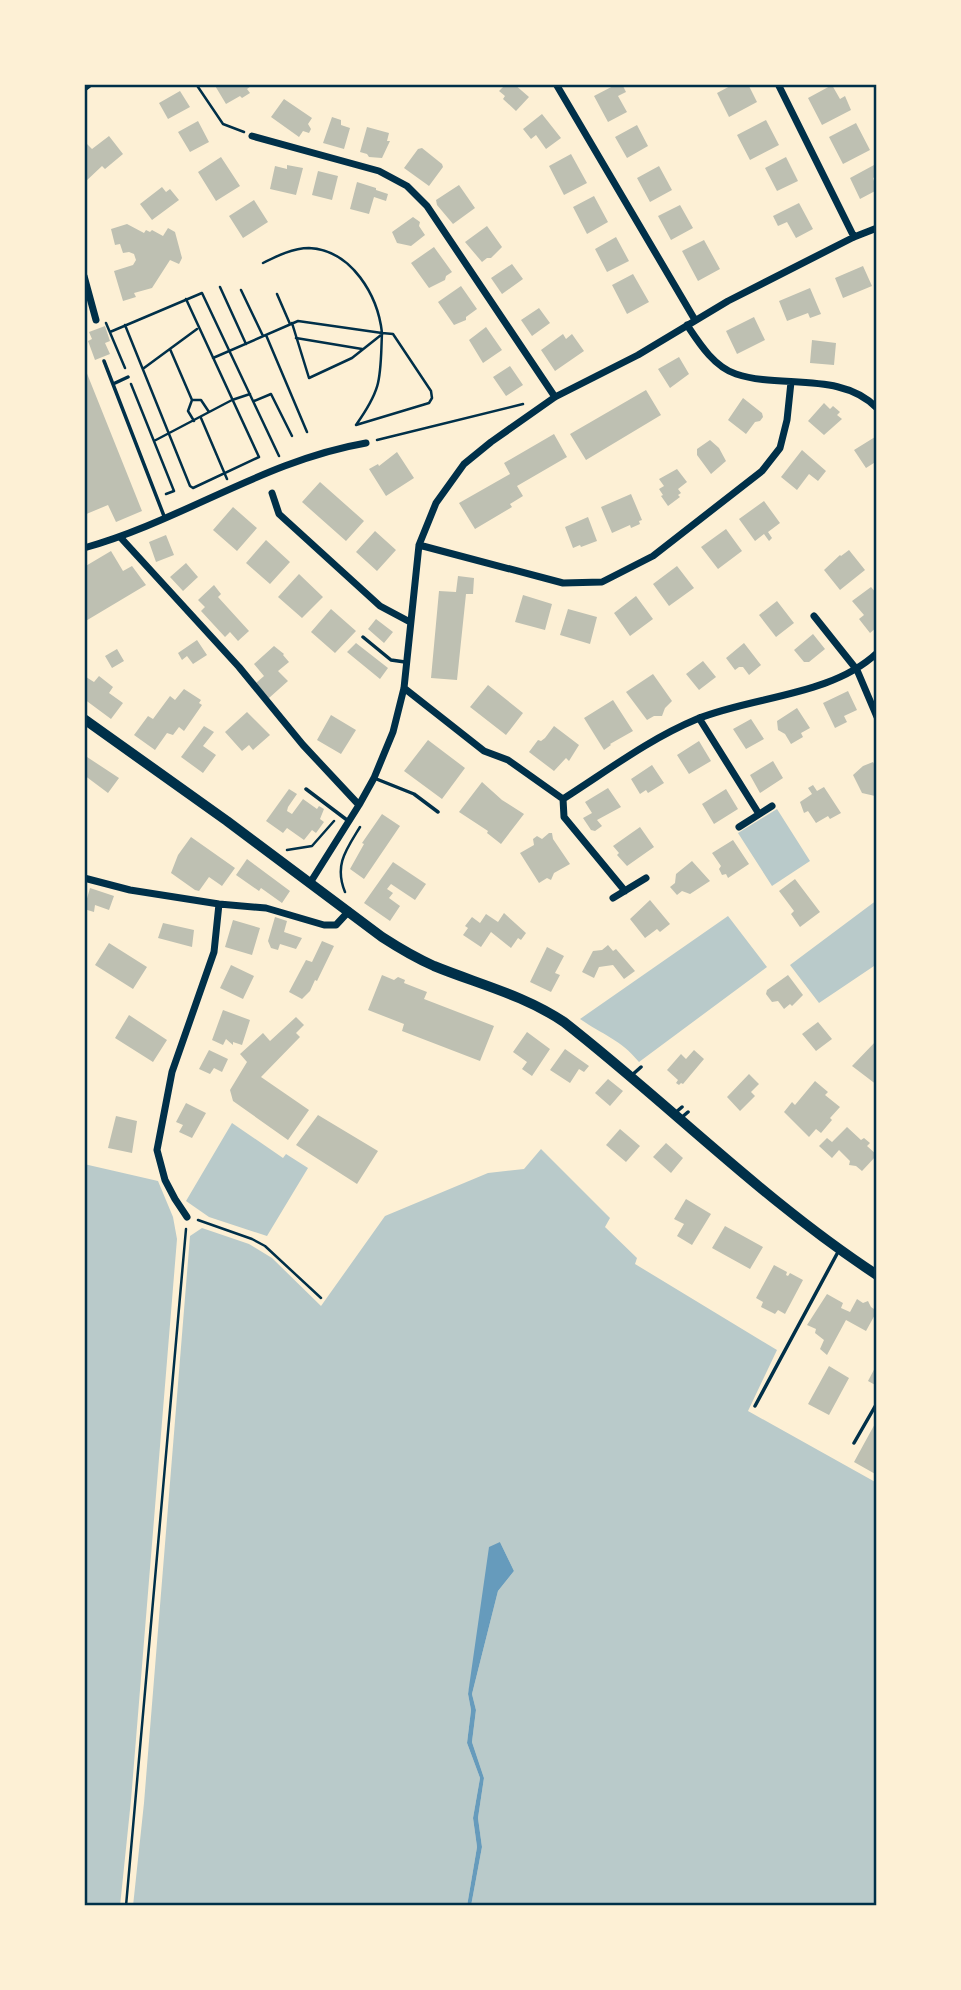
<svg xmlns="http://www.w3.org/2000/svg" width="961" height="1990" viewBox="0 0 961 1990" font-family="'PT Sans Narrow',sans-serif">
<rect width="100%" height="100%" fill="#fdf0d5"/>
<!-- green -->
<path fill="#b9caca" d="M777 809 810 861 772 886 738 833Z
M877 900V964L819 1003 790 965Z
M728 916 767 967 639 1062C620 1039 603 1035 580 1019Z
M232 1123 283 1158 286 1154 308 1168 267 1236 209 1217 186 1201Z
M541 1149 610 1218 605 1227 637 1258 635 1264 777 1350 748 1411 877 1483V1906H471L482 1847 478 1818 484 1778 472 1742 476 1710 472 1694 498 1591 514 1571 500 1542 468 1694 471 1710 467 1743 480 1778 473 1818 477 1847 467 1906H133L144 1803 190 1236 202 1228 249 1244 272 1258 321 1306 385 1216 488 1173 524 1169Z
M84 1164 158 1181 173 1217 177 1239 131 1800 120 1906H84Z"/>
<!-- water -->
<path fill="#669bbc" d="M500 1542 514 1571 498 1591 472 1694 476 1710 472 1742 484 1778 478 1818 482 1847 471 1906H467L477 1847 473 1818 480 1778 467 1743 471 1710 468 1694 489 1547Z"/>
<!-- building -->
<path fill="#bec0b2" d="M214 84H254L247 89 250 93 242 98 240 96 226 104Z
M506 84H514L529 97 516 111 503 99 505 96 499 91Z
M617 84H622L626 92 618 96 627 112 608 122 594 96Z
M734 84H748L757 102 729 117 717 93Z
M832 85 840 99 845 96 851 110 822 125 808 98Z
M180 91 190 107 168 119 159 103Z
M284 99 312 118 308 124 311 129 309 133 303 131 299 137 271 117Z
M542 114 561 138 546 149 536 135 531 139 523 129Z
M332 117 341 120V125L350 128 344 149 323 143Z
M766 120 779 145 750 160 737 135Z
M198 121 209 142 190 152 178 132Z
M856 123 870 150 843 164 829 137Z
M637 125 648 146 627 158 615 137Z
M367 127 389 133 387 141H390L382 158 369 157 367 154 360 152Z
M109 136 123 154 105 169 102 166 84 183V141L92 149Z
M422 148 442 164 443 167 429 186 404 168 418 149Z
M571 154 587 183 564 195 549 166Z
M221 157 240 186 216 201 198 172Z
M786 157 798 181 777 191 765 168Z
M287 165 303 168 296 195 270 189 275 166 287 169Z
M874 165 877 176 873 178 877 190 860 199 850 178Z
M659 166 672 190 650 202 637 178Z
M318 171 338 176 332 200 312 195Z
M357 182 376 188V190L388 194 386 201 374 197 369 214 350 209Z
M459 185 475 208 453 224 437 205 436 200Z
M162 187 166 192 170 189 179 200 152 220 140 204Z
M594 196 608 222 587 234 573 207Z
M254 200 268 222 243 238 229 216Z
M799 203 813 229 796 238 787 222 778 226 773 216Z
M680 205 693 228 671 240 658 216Z
M413 217 420 222 419 226 425 235 411 246 397 243 392 232Z
M127 224 144 233 146 230 150 232 152 230 163 236 168 228 175 232 182 258 179 264 170 260 152 288 134 293 136 297 123 301 114 271 133 265 136 260 134 254 129 252 123 253 120 244 115 245 111 229Z
M487 226 502 247 491 258H487L482 262 465 242Z
M616 237 629 261 607 272 595 249Z
M704 240 720 269 698 281 682 251Z
M434 247 452 272 446 276 445 280 429 288 411 263Z
M512 264 523 279 502 294 491 278Z
M863 266 872 286 843 298 835 278Z
M633 274 649 302 627 314 612 285Z
M461 286 477 309 466 317V320L454 325 438 302Z
M810 288 821 314 810 318 808 313 787 321 779 301Z
M539 308 550 323 532 336 521 320Z
M754 317 765 340 737 354 726 331Z
M105 326 110 341 105 343 110 354 95 360 88 341 92 339 89 332Z
M486 327 502 350 483 363 469 340Z
M563 334 566 339 572 334 584 351 555 371 541 350Z
M812 340 836 343 834 365 810 363Z
M679 357 689 374 670 388 658 369Z
M84 366 142 511 116 522 108 505 84 515Z
M510 366 523 385 506 396 493 377Z
M646 390 661 415 586 460 570 434Z
M743 398 762 413 763 417 760 421 755 422 746 434 728 420Z
M824 403 830 409 833 406 840 412 837 415 842 419 824 435 808 421Z
M554 434 567 457 517 486 523 496 510 504 512 507 475 529 459 503 510 474 504 463Z
M875 437 877 440V461L866 468 854 450Z
M710 440 719 448 726 461 711 474 697 455V449Z
M802 450 826 471 818 481 809 474 797 490 781 477Z
M397 452 414 478 386 496 369 469 378 464 379 466Z
M677 469 687 482 678 489 681 493 678 495 680 497 668 506 661 496 663 495 659 489 664 486 659 479Z
M320 482 364 521 346 541 302 502Z
M631 494 642 520 639 521 640 524 631 528 630 525 612 533 601 507Z
M764 501 780 523 768 532 772 538 769 541 764 534 755 541 739 519Z
M233 507 257 528 237 551 213 530Z
M588 517 597 541 581 547 580 545 573 548 565 527Z
M726 529 742 551 718 569 701 547Z
M375 531 396 550 377 571 356 552Z
M166 535 174 555 156 562 149 542Z
M266 540 290 562 270 584 246 563Z
M849 550 865 570 840 590 824 570 840 555 841 556Z
M111 551 123 571 132 566 146 585 84 622V567Z
M186 563 198 577 183 591 170 577Z
M677 566 694 588 669 606 653 584Z
M299 574 323 597 302 618 278 597Z
M458 576 474 578 473 594H466L457 680 431 678 439 591 456 592Z
M214 585 221 594 218 597 249 631 238 641 230 632 225 637 201 611 205 607 198 600Z
M871 587 877 594V627L870 633 859 619 864 615 852 601Z
M523 595 552 604 545 630 515 622Z
M636 596 653 619 630 636 614 613Z
M777 601 794 623 776 637 759 615Z
M331 609 356 631 335 653 311 632Z
M568 609 597 617 590 644 560 635Z
M376 619 393 632 384 643 368 629Z
M813 634 825 649 809 662H804L794 650Z
M197 640 207 655 193 664 187 656 182 660 178 653Z
M356 643 388 668 380 679 347 652Z
M744 643 761 665 749 675 743 667H739L735 670 726 658Z
M274 646 284 654 283 655 289 662 278 671 288 681 269 698 256 683 264 676 254 664Z
M117 649 124 661 112 668 105 656Z
M703 661 716 677 699 690 686 674Z
M653 674 672 701 665 708 662 716H654L647 720 626 692Z
M99 676 113 687 109 693 123 703 111 719 84 699V680L86 677 94 682Z
M488 685 523 713 506 735 470 707Z
M184 689 201 700 199 703 202 705 184 731 179 727 173 735 167 733 155 750 134 735 148 716 153 719 170 696 175 700Z
M848 691 857 710 844 716 847 722 835 728 823 703Z
M613 700 633 731 610 744 611 745 604 750 584 718Z
M797 708 810 728 801 733 803 737 791 744 785 734 778 730 777 721Z
M247 712 270 735 253 750 249 745 242 751 225 732Z
M331 715 356 730 341 754 317 740Z
M751 719 764 739 746 749 733 729Z
M204 726 214 732 203 746 216 755 203 773 181 757Z
M554 726 579 745 569 761 566 758 554 771 529 752 538 740 541 741 545 738Z
M428 740 465 768 442 799 404 771Z
M699 741 711 761 689 774 677 755Z
M84 755 119 778 108 793 84 775Z
M773 761 783 778 760 793 750 775Z
M873 762 877 769V795L875 796 862 793 853 775 863 766Z
M652 765 664 783 648 793 646 790 640 794 631 779Z
M482 782 502 800 524 814 501 844 487 833 488 831 459 812Z
M813 785 817 791 824 787 841 813 830 819 828 816 816 823 808 811 804 813 800 802 812 794 808 788Z
M608 788 621 807 597 820 602 826 595 831 591 830 583 818 592 813 585 802Z
M289 789 297 794 288 807 287 811 292 814 303 799 317 809 319 806 324 809 320 819 324 822 316 833 312 830 304 840 287 828 283 833 266 821Z
M726 789 738 809 714 824 702 804Z
M382 814 400 826 364 879 350 869 364 844 362 843Z
M640 827 654 847 627 866 617 855 619 853 613 846Z
M549 833H552L553 839 570 864 554 873 551 880 547 878 539 883 520 853 534 845 533 839 537 836 542 839Z
M191 837 235 868 222 886 209 877 199 891 195 890 171 873 178 855Z
M733 840 749 864 728 878 726 874 722 875 719 869 721 866 712 853Z
M247 859 290 891 282 903 261 888 259 891 236 875Z
M692 861 710 881 690 894 682 891 677 895 670 887 675 883 676 874Z
M393 862 426 884 415 900 391 884 387 889 393 893 389 898 400 906 390 921 364 903Z
M795 879 820 912 800 927 791 914 794 911 779 891Z
M90 888 114 896 109 910 95 905 94 912 84 909Z
M650 900 670 924 660 932 657 929 645 938 630 919Z
M504 913 526 933 521 940 518 938 511 948 491 932 481 947 463 935 468 928 465 926 472 917 480 923 486 914 498 922Z
M275 917 287 921 284 932 302 938 296 949 280 944 278 950 271 948 268 941Z
M233 920 260 928 252 955 225 947Z
M163 923 194 930 192 947 158 938Z
M322 941 334 946 317 981 315 980 310 991 302 999 289 992 306 960 312 962Z
M109 943 147 967 133 989 95 965Z
M608 945 613 951 616 949 635 971 624 979 613 965 599 967 594 978 582 972 593 951 602 950Z
M547 947 564 956 555 973 560 975 551 992 530 982Z
M231 965 254 976 243 999 220 988Z
M382 975 394 980 398 977 405 980 404 983 427 992 424 999 494 1026 480 1061 402 1031 404 1024 368 1010Z
M788 975 803 995 792 1006 790 1004 784 1009 778 1001 772 1002 766 994 767 990Z
M223 1010 250 1020 242 1045 233 1042V1045L226 1039 223 1045 212 1040Z
M129 1015 167 1040 153 1062 115 1038Z
M296 1017 304 1025 296 1033 300 1037 261 1077 309 1110 288 1140 233 1101 230 1090 247 1062 240 1054 263 1033 270 1041Z
M818 1022 832 1039 816 1051 802 1034Z
M527 1032 550 1049 532 1076 522 1069 527 1062 513 1052Z
M877 1040 876 1063 877 1085 852 1066Z
M565 1049 589 1066 584 1072 579 1069 570 1083 550 1070Z
M209 1050 228 1059 222 1072 214 1068 210 1074 199 1069Z
M694 1050 704 1059 683 1084 681 1083 679 1085 676 1083 678 1080 667 1070 681 1054 686 1059Z
M749 1074 759 1084 751 1092 755 1096 740 1111 727 1097Z
M608 1079 623 1091 610 1106 595 1093Z
M815 1081 828 1092 825 1095 840 1107 830 1118 832 1120 821 1133 816 1129 809 1137 784 1112 792 1102 795 1105Z
M186 1103 206 1113 192 1138 179 1132 183 1125 176 1122Z
M318 1115 378 1151 357 1184 296 1145Z
M116 1116 137 1121 132 1153 108 1148Z
M847 1127 861 1140 864 1138 870 1143 867 1146 877 1155 862 1171 856 1166 849 1165 850 1161 839 1150 832 1158 819 1146 827 1138 832 1142Z
M620 1129 640 1146 626 1162 606 1145Z
M666 1143 683 1158 671 1173 653 1157Z
M686 1199 711 1214 692 1245 677 1236 684 1224 674 1219Z
M725 1226 763 1247 750 1269 712 1248Z
M774 1265 787 1272 786 1275 788 1276 790 1273 803 1280 785 1314 778 1310 775 1314 761 1307 763 1302 756 1298Z
M827 1294 843 1303 841 1308 850 1312 857 1299 863 1303 868 1301 871 1307 877 1311 866 1331 846 1320 827 1355 820 1349 824 1340 815 1333 816 1329 807 1325Z
M877 1364V1386L868 1381Z
M829 1366 849 1378 829 1415 808 1404Z
M877 1420V1475L854 1462Z"/>
<g fill="none" stroke-linecap="round" stroke-linejoin="round">
<!-- path -->
<path stroke="#003049" stroke-width="2.5" d="M196 84 223 124 244 132
M84 91 93 84
M220 287 246 344
M241 290 263 336
M277 294 290 324
M106 323 125 368
M292 323 309 378 352 358 381 335
M125 325 190 486 193 488 259 457 186 299
M110 332 202 293 279 456
M382 333 393 334 431 391 432 398 429 403 356 425C383 387 380 378 382 333Z
M266 335 307 432
M296 338 362 349
M170 349 192 400 188 411 194 421
M213 358 298 321 382 333C378 296 352 250 309 248 293 248 277 256 263 263
M144 368 197 329
M131 384 174 491 166 494
M192 400H201L209 412
M254 401 271 394 292 436
M201 418 227 479
M377 440 523 404
M154 441 232 400 250 394
M287 850 312 846 334 821
M345 892C334 865 346 850 360 827
M198 1220 252 1239 265 1246 321 1298
M126 1906 186 1229"/>
<!-- service -->
<path stroke="#003049" stroke-width="3.5" d="M104 361 164 516
M113 384 128 377
M363 637 391 660 405 662
M374 778 414 794 438 812
M306 789 347 820
M632 1075 641 1067
M675 1113 682 1107
M681 1118 688 1112
M755 1406 838 1252
M854 1443 877 1403"/>
<!-- minor -->
<path stroke="#003049" stroke-width="7" d="M556 84 695 320
M778 84 854 237
M252 136 379 171 407 186 427 206 555 397
M84 276 96 320
M687 325C699 343 714 367 736 374 781 389 841 371 877 408
M272 493 279 514 380 606 410 622
M121 538 239 667 303 745 359 805
M419 545 563 583 602 582 653 556 762 471 780 448 787 420 791 382
M84 548C181 521 266 460 366 443
M814 616 857 670 877 717
M404 688 484 751 508 760 563 799C607 771 649 739 697 719 754 696 831 696 877 653
M699 718 759 814
M563 799 564 817 625 891
M739 827 772 806
M84 878 130 890 219 904 266 908 324 925H336L349 911
M310 883 359 805 374 778 393 732 404 688 419 545 436 503 464 464 491 442 555 397 638 355 728 301 854 237 877 228
M613 898 646 878
M187 1217 175 1199 165 1180 157 1150 172 1072 214 952 219 904"/>
<!-- primary -->
<path stroke="#003049" stroke-width="10" d="M84 719 227 821 382 937C399 948 416 958 434 966 478 984 524 995 564 1022 670 1105 764 1201 877 1275"/>
</g>
<!-- border -->
<rect width="961" height="1990" fill="none" stroke="#fdf0d5" stroke-width="172"/>
<rect x="86" y="86" width="789" height="1818" fill="none" stroke="#003049" stroke-width="2.5"/>
</svg>
